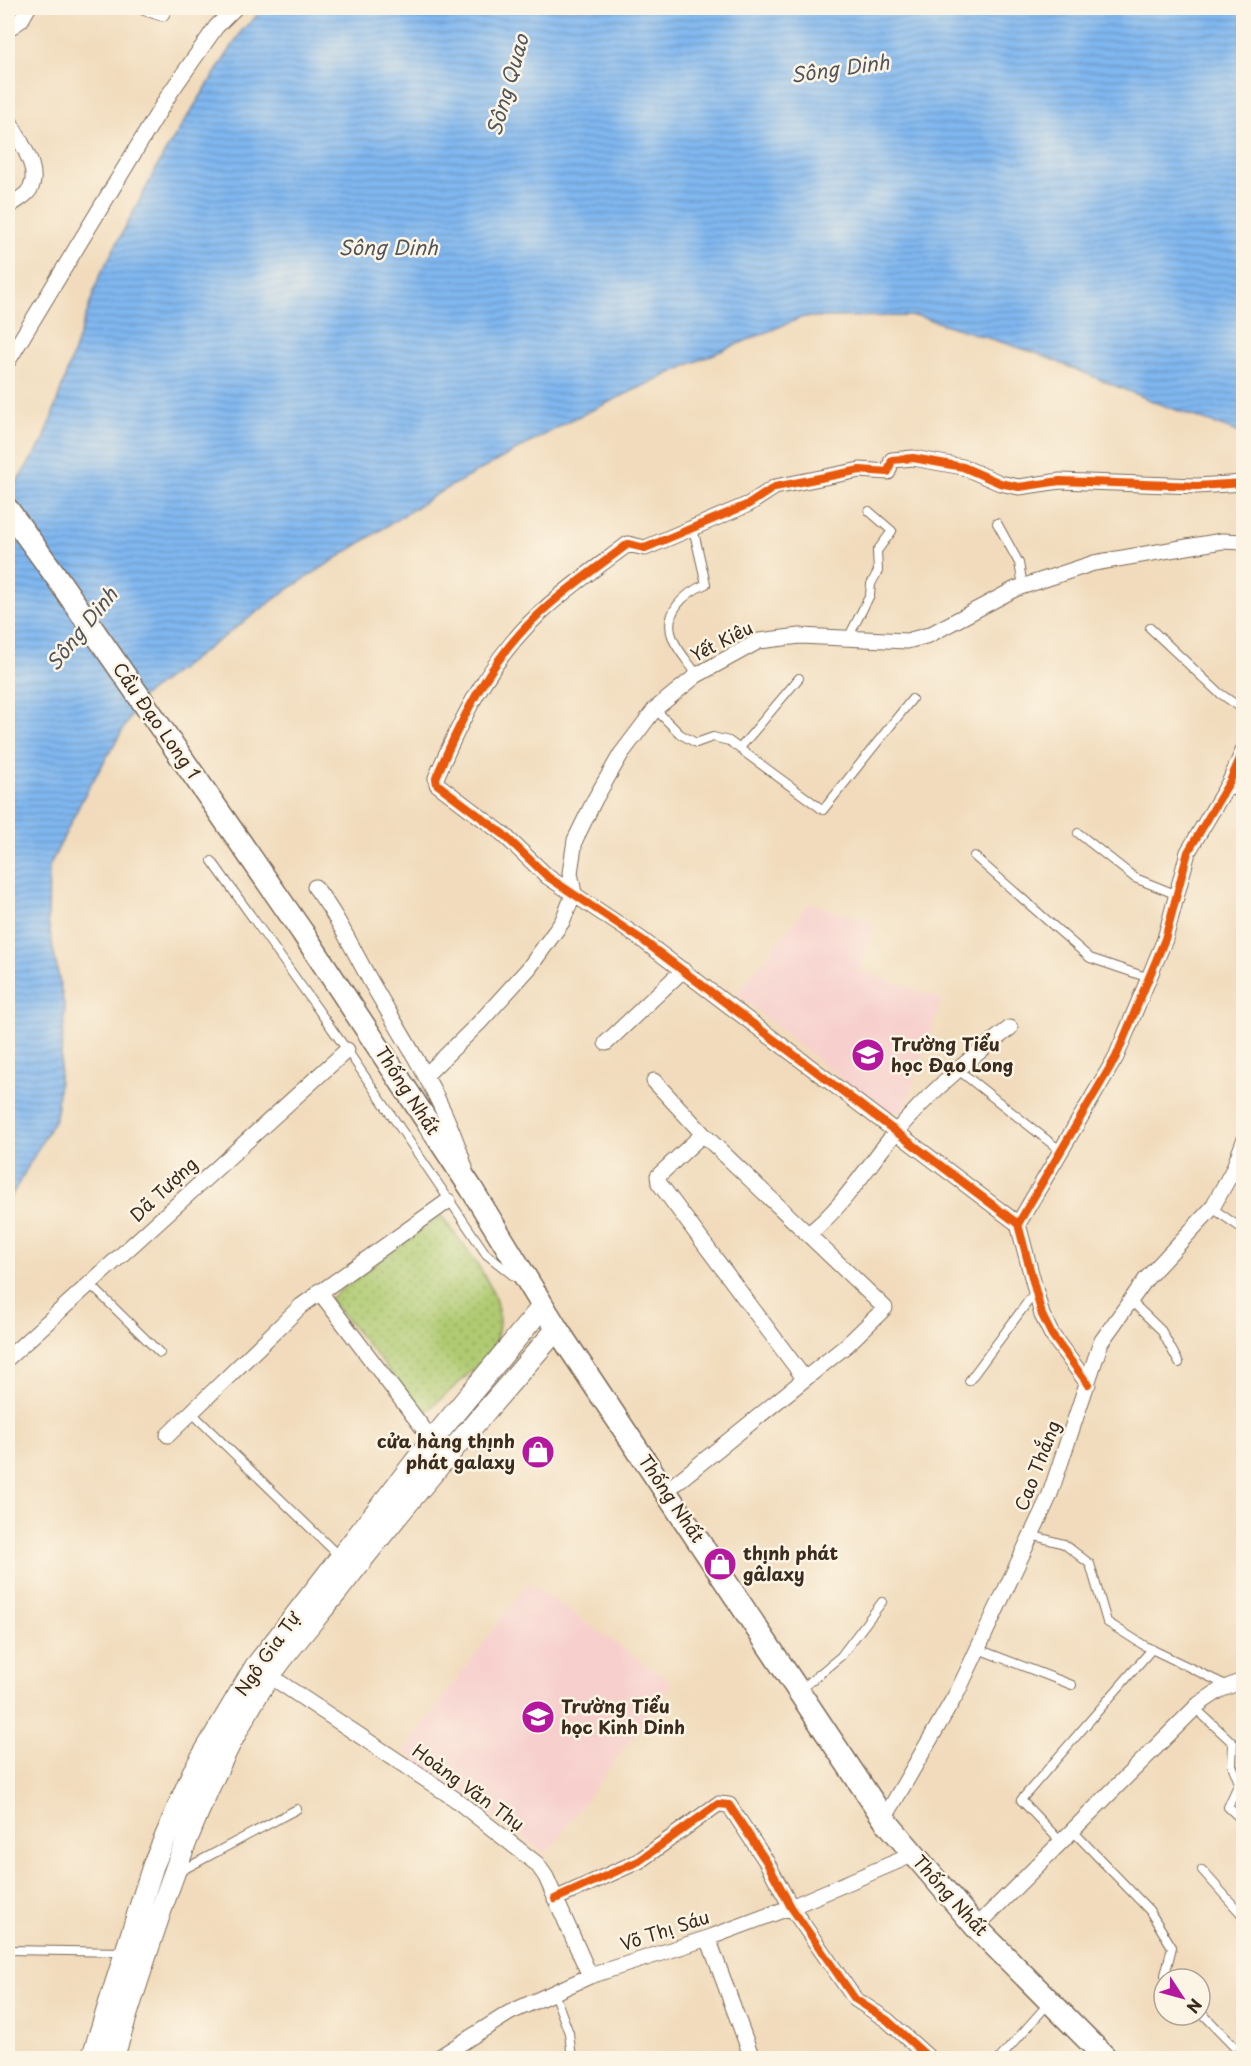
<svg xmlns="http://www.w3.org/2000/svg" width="1251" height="2066" viewBox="0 0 1251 2066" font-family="'Playpen Sans',sans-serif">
<defs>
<pattern id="park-dots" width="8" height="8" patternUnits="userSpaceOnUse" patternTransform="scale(1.5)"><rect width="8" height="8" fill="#afca71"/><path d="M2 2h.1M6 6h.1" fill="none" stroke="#90a45c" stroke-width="1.8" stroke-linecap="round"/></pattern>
<pattern id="water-rules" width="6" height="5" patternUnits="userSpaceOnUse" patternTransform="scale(1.5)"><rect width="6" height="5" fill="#80b7f0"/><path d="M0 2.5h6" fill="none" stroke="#6a95c2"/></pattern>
</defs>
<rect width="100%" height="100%" fill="#fcf5e5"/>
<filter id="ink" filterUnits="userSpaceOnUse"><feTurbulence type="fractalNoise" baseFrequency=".0167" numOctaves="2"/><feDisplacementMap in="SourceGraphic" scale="12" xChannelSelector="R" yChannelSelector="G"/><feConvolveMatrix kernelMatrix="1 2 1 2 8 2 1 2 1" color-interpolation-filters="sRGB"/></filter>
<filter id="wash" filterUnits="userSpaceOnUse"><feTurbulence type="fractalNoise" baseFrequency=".008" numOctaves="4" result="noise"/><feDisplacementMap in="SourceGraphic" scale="24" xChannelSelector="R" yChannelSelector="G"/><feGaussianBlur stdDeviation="1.35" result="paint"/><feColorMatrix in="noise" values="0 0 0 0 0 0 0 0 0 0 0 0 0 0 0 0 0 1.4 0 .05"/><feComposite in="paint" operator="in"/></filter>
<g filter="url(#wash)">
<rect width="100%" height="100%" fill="#f1dbbc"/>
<!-- built -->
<path fill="#f7d0cd" d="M809 903 875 924 860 971 942 999 904 1111 884 1113 737 994Z
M528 1582 672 1683 546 1854 404 1752Z"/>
<!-- park -->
<path fill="url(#park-dots)" stroke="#757a48" stroke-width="1.5" d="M441 1215C467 1252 525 1310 486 1356 469 1376 445 1394 425 1413L329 1299Z"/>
<!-- water -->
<path fill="url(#water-rules)" stroke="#5e7087" stroke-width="1.5" d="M265 8H1243V434L1157 403 1036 353 918 316 803 317 692 363 573 419 435 495 287 590 142 697 84 796 49 867 48 922 65 1010 56 1117 8 1202V495L44 440 99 277 164 154 243 29Z"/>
</g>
<g filter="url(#ink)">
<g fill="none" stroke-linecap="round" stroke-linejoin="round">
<defs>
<path id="service" d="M997 523 1019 563 1023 586
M693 528 706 584C685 593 662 612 673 639 678 651 690 664 697 675
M1150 628 1218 692 1244 710
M848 638 870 595 871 584 878 571 877 551 892 531 869 511
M655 709 680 734 696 743 713 737 729 741 823 810 912 699
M740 748 799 678
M1078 833 1135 878 1175 894
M974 856 1090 958 1149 978
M212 861 347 1050 486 1254 515 1277
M957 1069 1061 1151
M1212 1208 1244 1230
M90 1284 160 1353
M1130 1300 1161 1330 1179 1363
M969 1381 1035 1292
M191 1412 339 1556
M1031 1535 1064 1544 1090 1564 1107 1622 1145 1646 1228 1686
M978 1649 1072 1685
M800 1690 841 1656 882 1602
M1195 1708 1233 1743 1232 1765 1239 1783 1228 1807 1244 1822
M1072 1830 1149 1910 1172 1947 1165 1975 1169 1979
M1061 1842 1021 1800 1152 1649
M1202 1870 1244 1917
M179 1872 297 1809
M8 1950 124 1952
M554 1993 569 2033 572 2058
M1200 2011 1234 2046
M1000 2058 1049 2003"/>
<path id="minor" d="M146 8 162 13
M8 29 21 20 28 8
M8 118C16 137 46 173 27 193 22 198 14 202 8 207
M8 361 170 93 216 27 235 8
M1230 781 1244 796
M315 887C338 917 353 950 371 982 406 1043 445 1100 465 1168
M606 1043 683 970
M426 1075 479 1023 529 968 562 922 574 893 570 873 575 840 595 799 621 754 655 709 697 675 759 641 800 636 907 641 929 635 1015 589 1094 563 1222 541 1244 542
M654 1081 703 1134 885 1308 847 1345 666 1491
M703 1134 658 1176 659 1183 804 1378
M1018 1224 1116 1057 1165 939 1188 852 1230 781 1244 749
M808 1234C841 1210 868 1165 895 1133 929 1093 968 1059 1010 1028
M319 1291 432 1440
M8 1358 347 1050
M1088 1384 1052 1335 1042 1315 1018 1224 641 939 548 877 503 834 437 784 436 778C461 719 490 660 538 615 565 589 598 567 628 544L645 548 749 504 775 487 860 470 888 472 892 460 913 458 963 467 1000 483 1019 487 1060 481 1197 486 1244 483
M168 1435 301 1306 448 1201
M270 1676 455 1799 537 1864 546 1877 590 1976
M884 1819 958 1691 1049 1497 1101 1342 1146 1279 1212 1208 1233 1170 1244 1141
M555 1899 639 1861 718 1804 729 1805 766 1861 791 1907 855 1999 887 2020 929 2058
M976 1927 1199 1704 1220 1690 1244 1680
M708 1938 752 2058
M438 2058 509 2013 590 1976 708 1938 791 1907 912 1855"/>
<path id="secondary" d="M92 2058 153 1866 193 1772 255 1667 429 1444 543 1306
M113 2058C151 1939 186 1818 249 1709 272 1667 306 1630 336 1593 406 1502 482 1415 557 1329"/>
<path id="primary" d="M8 510 53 572 303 933 471 1188 557 1329 884 1819 976 1927 1106 2058"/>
</defs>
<!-- service casing -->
<use href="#service" stroke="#7b6855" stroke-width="10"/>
<!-- minor casing -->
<use href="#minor" stroke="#7b6855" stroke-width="17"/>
<!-- secondary casing -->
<use href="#secondary" stroke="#7b6855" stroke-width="23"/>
<!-- primary casing -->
<use href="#primary" stroke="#7b6855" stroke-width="25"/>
<!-- service -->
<use href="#service" stroke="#fff" stroke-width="8"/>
<!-- minor -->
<use href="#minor" stroke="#fff" stroke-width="15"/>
<!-- secondary -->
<use href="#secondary" stroke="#fff" stroke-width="21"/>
<!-- primary -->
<use href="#primary" stroke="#fff" stroke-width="22"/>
<defs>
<path id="cycleway" d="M1018 1224 1116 1057 1165 939 1188 852 1230 781 1244 749
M1088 1384 1052 1335 1042 1315 1018 1224 641 939 548 877 503 834 437 784 436 778C461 719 490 660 538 615 565 589 598 567 628 544L645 548 749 504 775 487 860 470 888 472 892 460 913 458 963 467 1000 483 1019 487 1060 481 1197 486 1244 483
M555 1899 639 1861 718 1804 729 1805 766 1861 791 1907 855 1999 887 2020 929 2058"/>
</defs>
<!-- cycleway casing -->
<use href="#cycleway" stroke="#fcf5e5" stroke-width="11"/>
<!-- cycleway -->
<use href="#cycleway" stroke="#e8590c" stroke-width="8"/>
</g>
</g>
<!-- icons -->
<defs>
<symbol id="school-disc" viewBox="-11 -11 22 22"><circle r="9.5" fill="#b5179e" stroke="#fcf5e5"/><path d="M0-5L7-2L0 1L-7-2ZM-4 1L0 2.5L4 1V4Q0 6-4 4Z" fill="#fff"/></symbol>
<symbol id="shop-disc" viewBox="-11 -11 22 22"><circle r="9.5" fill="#b5179e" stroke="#fcf5e5"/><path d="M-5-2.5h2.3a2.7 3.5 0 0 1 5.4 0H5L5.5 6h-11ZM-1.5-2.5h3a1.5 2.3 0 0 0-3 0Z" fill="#fff"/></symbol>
</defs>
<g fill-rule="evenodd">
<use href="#school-disc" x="849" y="1036" width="38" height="38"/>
<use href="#shop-disc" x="519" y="1433" width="38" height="38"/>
<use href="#shop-disc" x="701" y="1545" width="38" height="38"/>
<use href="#school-disc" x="519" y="1698" width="38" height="38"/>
</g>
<g text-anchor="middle" stroke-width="5" stroke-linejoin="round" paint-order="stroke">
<!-- street labels -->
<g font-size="18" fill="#3b2a1e" stroke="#fcf5e5">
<text transform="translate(722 642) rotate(-27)" y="6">Yết Kiêu</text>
<text transform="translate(156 721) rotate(55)" y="6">Cầu Đạo Long 1</text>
<text transform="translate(407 1091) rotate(57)" y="6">Thống Nhất</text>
<text transform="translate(164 1190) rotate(-43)" y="6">Dã Tượng</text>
<text transform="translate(1038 1466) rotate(-69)" y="6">Cao Thắng</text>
<text transform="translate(671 1499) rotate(56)" y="6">Thống Nhất</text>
<text transform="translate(268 1654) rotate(-55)" y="6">Ngô Gia Tự</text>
<text transform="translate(468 1788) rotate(36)" y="6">Hoàng Văn Thụ</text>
<text transform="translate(950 1896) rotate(48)" y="6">Thống Nhất</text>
<text transform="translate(665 1931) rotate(-18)" y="6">Võ Thị Sáu</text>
</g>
<!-- poi labels -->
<g font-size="18" font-weight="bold" fill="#3b2a1e" stroke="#fcf5e5" text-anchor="start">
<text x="891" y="1051">Trường Tiểu<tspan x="891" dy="21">học Đạo Long</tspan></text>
<text x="515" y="1448" text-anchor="end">cửa hàng thịnh<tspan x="515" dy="21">phát galaxy</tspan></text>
<text x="743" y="1560">thịnh phát<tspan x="743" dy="21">gâlaxy</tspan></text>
<text x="561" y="1713">Trường Tiểu<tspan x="561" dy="21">học Kinh Dinh</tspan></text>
</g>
<!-- water labels -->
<g font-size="20" font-style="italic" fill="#50545d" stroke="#fcf5e5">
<text transform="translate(840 69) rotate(-8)" y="7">Sông Dinh</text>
<text transform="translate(508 85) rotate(-74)" y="7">Sông Quao</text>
<text x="388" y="255">Sông Dinh</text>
<text transform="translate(82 629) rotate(-51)" y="7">Sông Dinh</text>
</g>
</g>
<!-- margin -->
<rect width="1251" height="2066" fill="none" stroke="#fcf5e5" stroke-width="30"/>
<!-- north arrow -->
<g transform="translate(1182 1997) rotate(126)"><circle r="28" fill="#fcf5e5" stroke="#afa495" stroke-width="1.5"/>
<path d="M0-4.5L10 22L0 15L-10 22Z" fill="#b5179e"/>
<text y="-9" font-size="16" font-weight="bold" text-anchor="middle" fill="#3b2a1e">N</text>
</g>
</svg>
